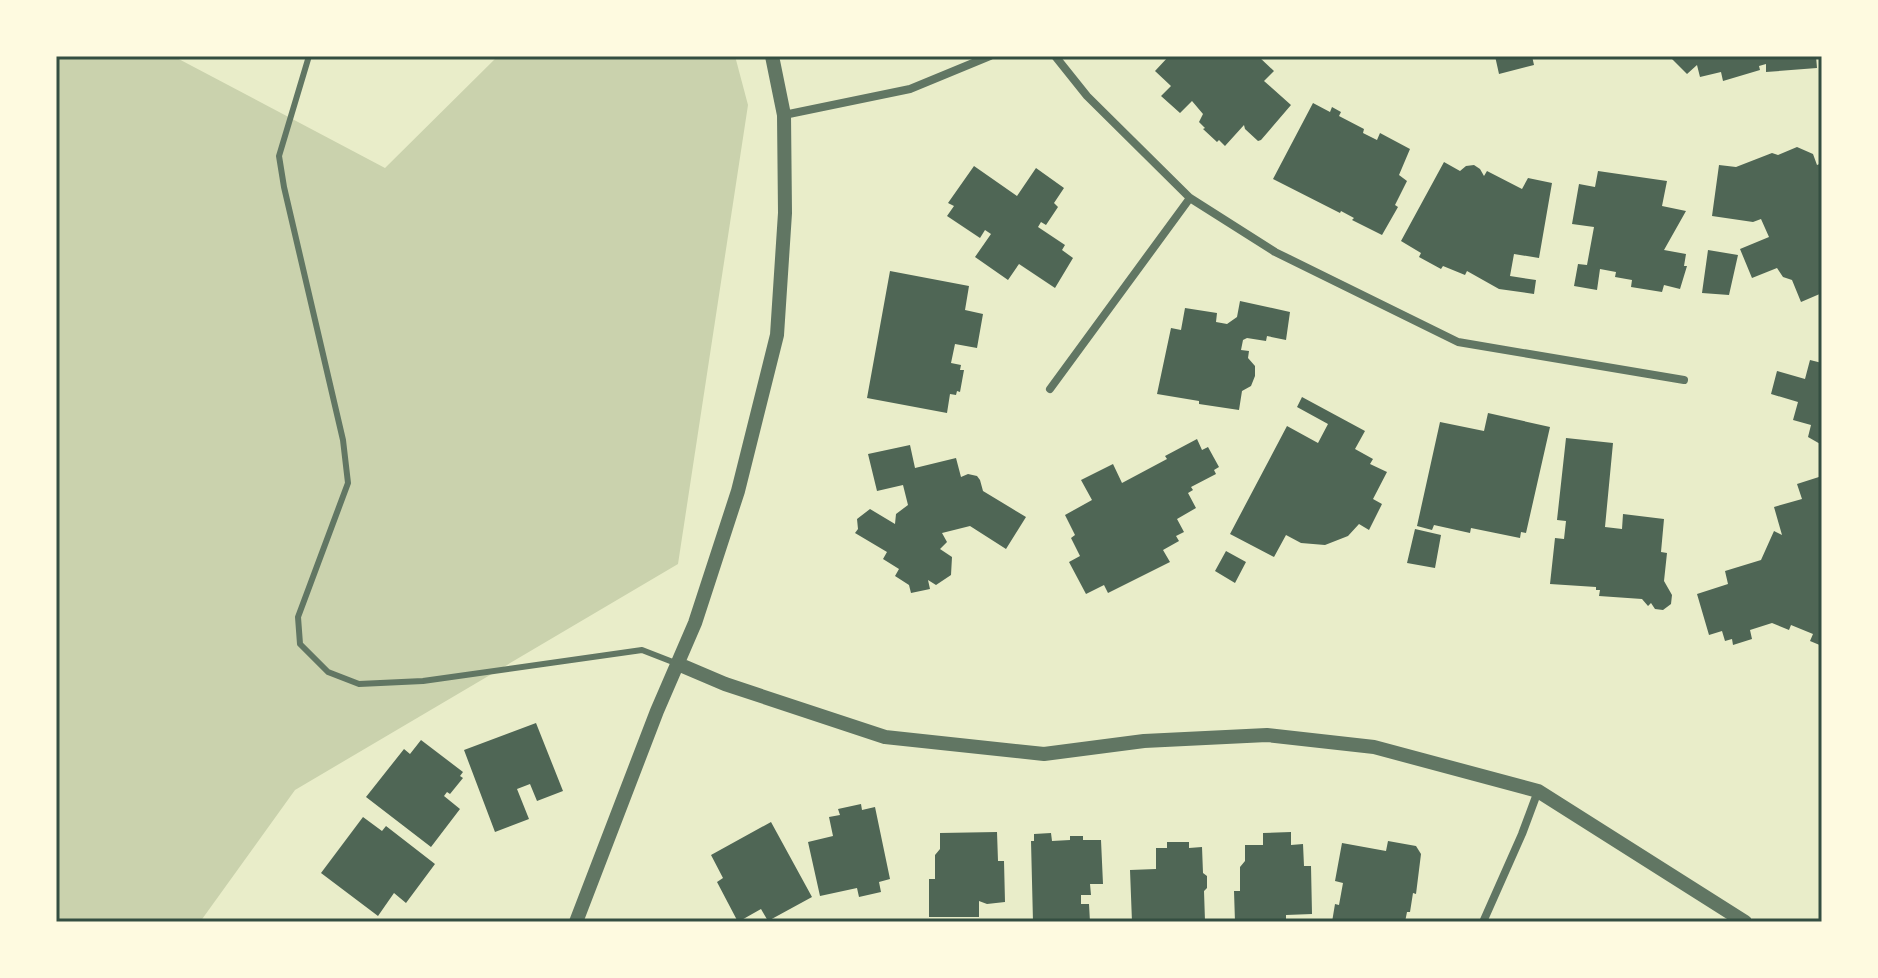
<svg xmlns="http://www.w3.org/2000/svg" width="1878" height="978" viewBox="0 0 1878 978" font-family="Inter,sans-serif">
<rect width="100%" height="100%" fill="#e9edc9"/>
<!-- green -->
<path fill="#cad2ad" d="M56 56H173L385 168 498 56H735L748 105 678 564 295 790 200 922H56Z"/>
<!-- building -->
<path fill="#4f6655" d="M1169 56H1258L1274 71 1264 81 1291 105 1261 140 1258 141 1245 129 1244 125 1225 146 1219 140 1217 142 1203 129 1205 128 1199 122 1203 114 1192 101 1180 113 1161 96 1171 86 1155 71Z
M1495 56H1532L1534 65 1499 74Z
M1669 56H1816L1817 68 1766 72V64L1759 66 1760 70 1723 81 1721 72 1700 77 1697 65 1687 74Z
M1313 103 1330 112 1332 107 1341 112 1339 116 1364 129 1363 133 1377 140 1380 133 1410 149 1399 175 1407 181 1395 205 1398 207 1382 235 1352 220 1354 218 1341 211 1340 213 1273 179Z
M1797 147 1813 154 1817 165 1822 163V293L1801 302 1792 280 1783 277 1777 268 1752 278 1740 249 1769 237 1761 219 1753 222 1712 216 1719 165 1736 167 1772 153 1778 155Z
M1444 162 1460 171 1466 166 1474 165 1480 169 1484 176 1487 171 1522 189 1528 178 1552 183 1539 258 1514 254 1510 276 1536 280 1534 294 1499 289 1467 271 1465 275 1443 266 1441 269 1419 257 1421 253 1401 241Z
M974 166 1017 196 1036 168 1064 188 1054 203 1058 207 1046 225 1041 222 1038 227 1065 245 1062 250 1073 258 1055 288 1019 264 1008 280 975 257 991 234 985 230 980 238 947 216 954 206 948 203Z
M1598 171 1667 181 1662 206 1686 211 1664 250 1686 254 1684 266H1687L1680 289 1664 285 1662 292 1631 287 1632 280 1615 277 1616 272 1600 269 1597 290 1574 286 1578 264 1587 265 1594 227 1572 224 1579 184 1595 187Z
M1708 250 1738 255 1729 295 1702 293Z
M890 271 969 286 965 310 983 314 977 348 955 344 951 363 961 365 960 370H964L960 392 957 391 956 395 950 394 947 413 867 398Z
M1240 301 1290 312 1286 340 1267 336 1266 341 1247 338 1243 340 1241 350 1249 351 1248 358 1255 366V376L1251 386 1242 391 1239 410 1199 404V401L1157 394 1171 328 1181 330 1185 308 1217 313 1216 322 1227 324 1237 317Z
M1810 360 1822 363V445L1808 437 1811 425 1793 420 1798 402 1771 394 1777 371 1805 379Z
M1302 397 1365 431 1355 449 1373 459 1370 464 1387 472 1373 499 1382 504 1369 530 1359 524 1348 536 1325 545 1301 543 1286 535 1274 557 1230 534 1287 426 1318 443 1328 424 1297 407Z
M1488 413 1550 427 1526 533 1521 532 1520 538 1471 528 1470 533 1434 525 1432 530 1417 526 1440 422 1484 431Z
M1566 438 1613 443 1605 527 1622 529 1623 514 1664 519 1661 552 1667 553 1664 581 1672 595 1671 604 1663 610 1655 609 1651 603 1648 606 1642 599 1599 596 1600 590H1596V587L1550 584 1555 538 1564 539 1566 521 1557 520Z
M1197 439 1202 450 1208 447 1219 467 1214 470 1216 474 1191 487 1193 490 1188 493 1196 508 1177 519 1184 532 1176 536 1179 541 1163 550 1170 562 1108 593 1104 585 1086 594 1069 562 1080 556 1071 538 1075 535 1065 515 1092 500 1081 480 1113 464 1122 483 1167 459 1165 456Z
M910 445 915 468 956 458 961 477 968 474 977 476 980 480 983 491 1026 517 1006 549 970 526 942 533 947 542 940 549 952 557 951 575 936 585 928 580 930 589 911 593 909 585 895 576 899 569 883 559 887 552 855 533 858 529 857 519 870 509 895 524 896 514 908 505 903 485 877 491 868 454Z
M1822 476V646L1810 641 1813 634 1791 625 1789 630 1772 623 1750 630 1752 639 1733 645 1732 639 1725 641 1722 631 1709 635 1697 594 1728 584 1725 571 1761 560 1774 531 1782 535 1774 507 1802 499 1797 484Z
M1415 529 1441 535 1435 568 1407 563Z
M1226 551 1246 562 1235 583 1215 571Z
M536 723 563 791 537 801 530 784 517 789 529 819 495 832 464 750Z
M421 740 463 772 460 776 463 778 450 794 447 792 444 796 460 809 431 847 366 797 404 749 410 754Z
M861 804 862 810 875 807 890 879 879 882 881 892 859 897 857 888 820 896 808 842 833 836 829 817 840 815 838 809Z
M363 817 382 831 386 826 435 864 406 903 394 893 378 916 321 873Z
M771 822 812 897 768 921 761 909 738 922 717 882 723 878 711 855Z
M997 832 998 861H1004L1005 902 987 904 979 901V917H929V879H935V855L940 849V833Z
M1291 832V845L1303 844 1304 866H1311L1312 914 1286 915V922H1235L1234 891H1240V867L1245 861V845H1263V833Z
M1051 833 1052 841 1070 840V836H1083V840H1101L1103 884H1090L1091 895H1081V904H1089L1090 922H1033L1031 841H1034V834Z
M1388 841 1416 846 1421 854 1416 894 1413 893 1410 912H1407L1405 922H1332L1335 904 1339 905 1343 883 1335 881 1342 843 1386 851Z
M1167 842H1189V848L1202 847 1203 873 1207 876V888L1204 891 1205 921 1132 922 1130 870 1156 869V848H1167Z"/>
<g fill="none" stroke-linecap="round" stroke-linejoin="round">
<!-- service -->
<path stroke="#617663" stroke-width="6" d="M309 56 279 156 284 187 343 440 348 483 298 617 300 644 328 672 359 684 423 681 642 650 678 664"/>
<!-- minor -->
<path stroke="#617663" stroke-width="8" d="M1055 56 1087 96 1190 198 1275 252 1458 342 1684 380
M784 115 910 89 990 56
M1050 389 1190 198
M1483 922 1522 834 1538 791"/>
<!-- tertiary -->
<path stroke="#617663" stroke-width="14" d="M678 664 725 684 885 737 1044 754 1144 741 1267 735 1374 747 1538 791 1745 922
M576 922 657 711 695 623 738 491 777 335 785 213 784 115 772 56"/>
</g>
<!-- border -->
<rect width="1878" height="978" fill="none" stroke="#fefae0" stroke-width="116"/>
<rect x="58" y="58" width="1762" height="862" fill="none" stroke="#344e41" stroke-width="3"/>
</svg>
